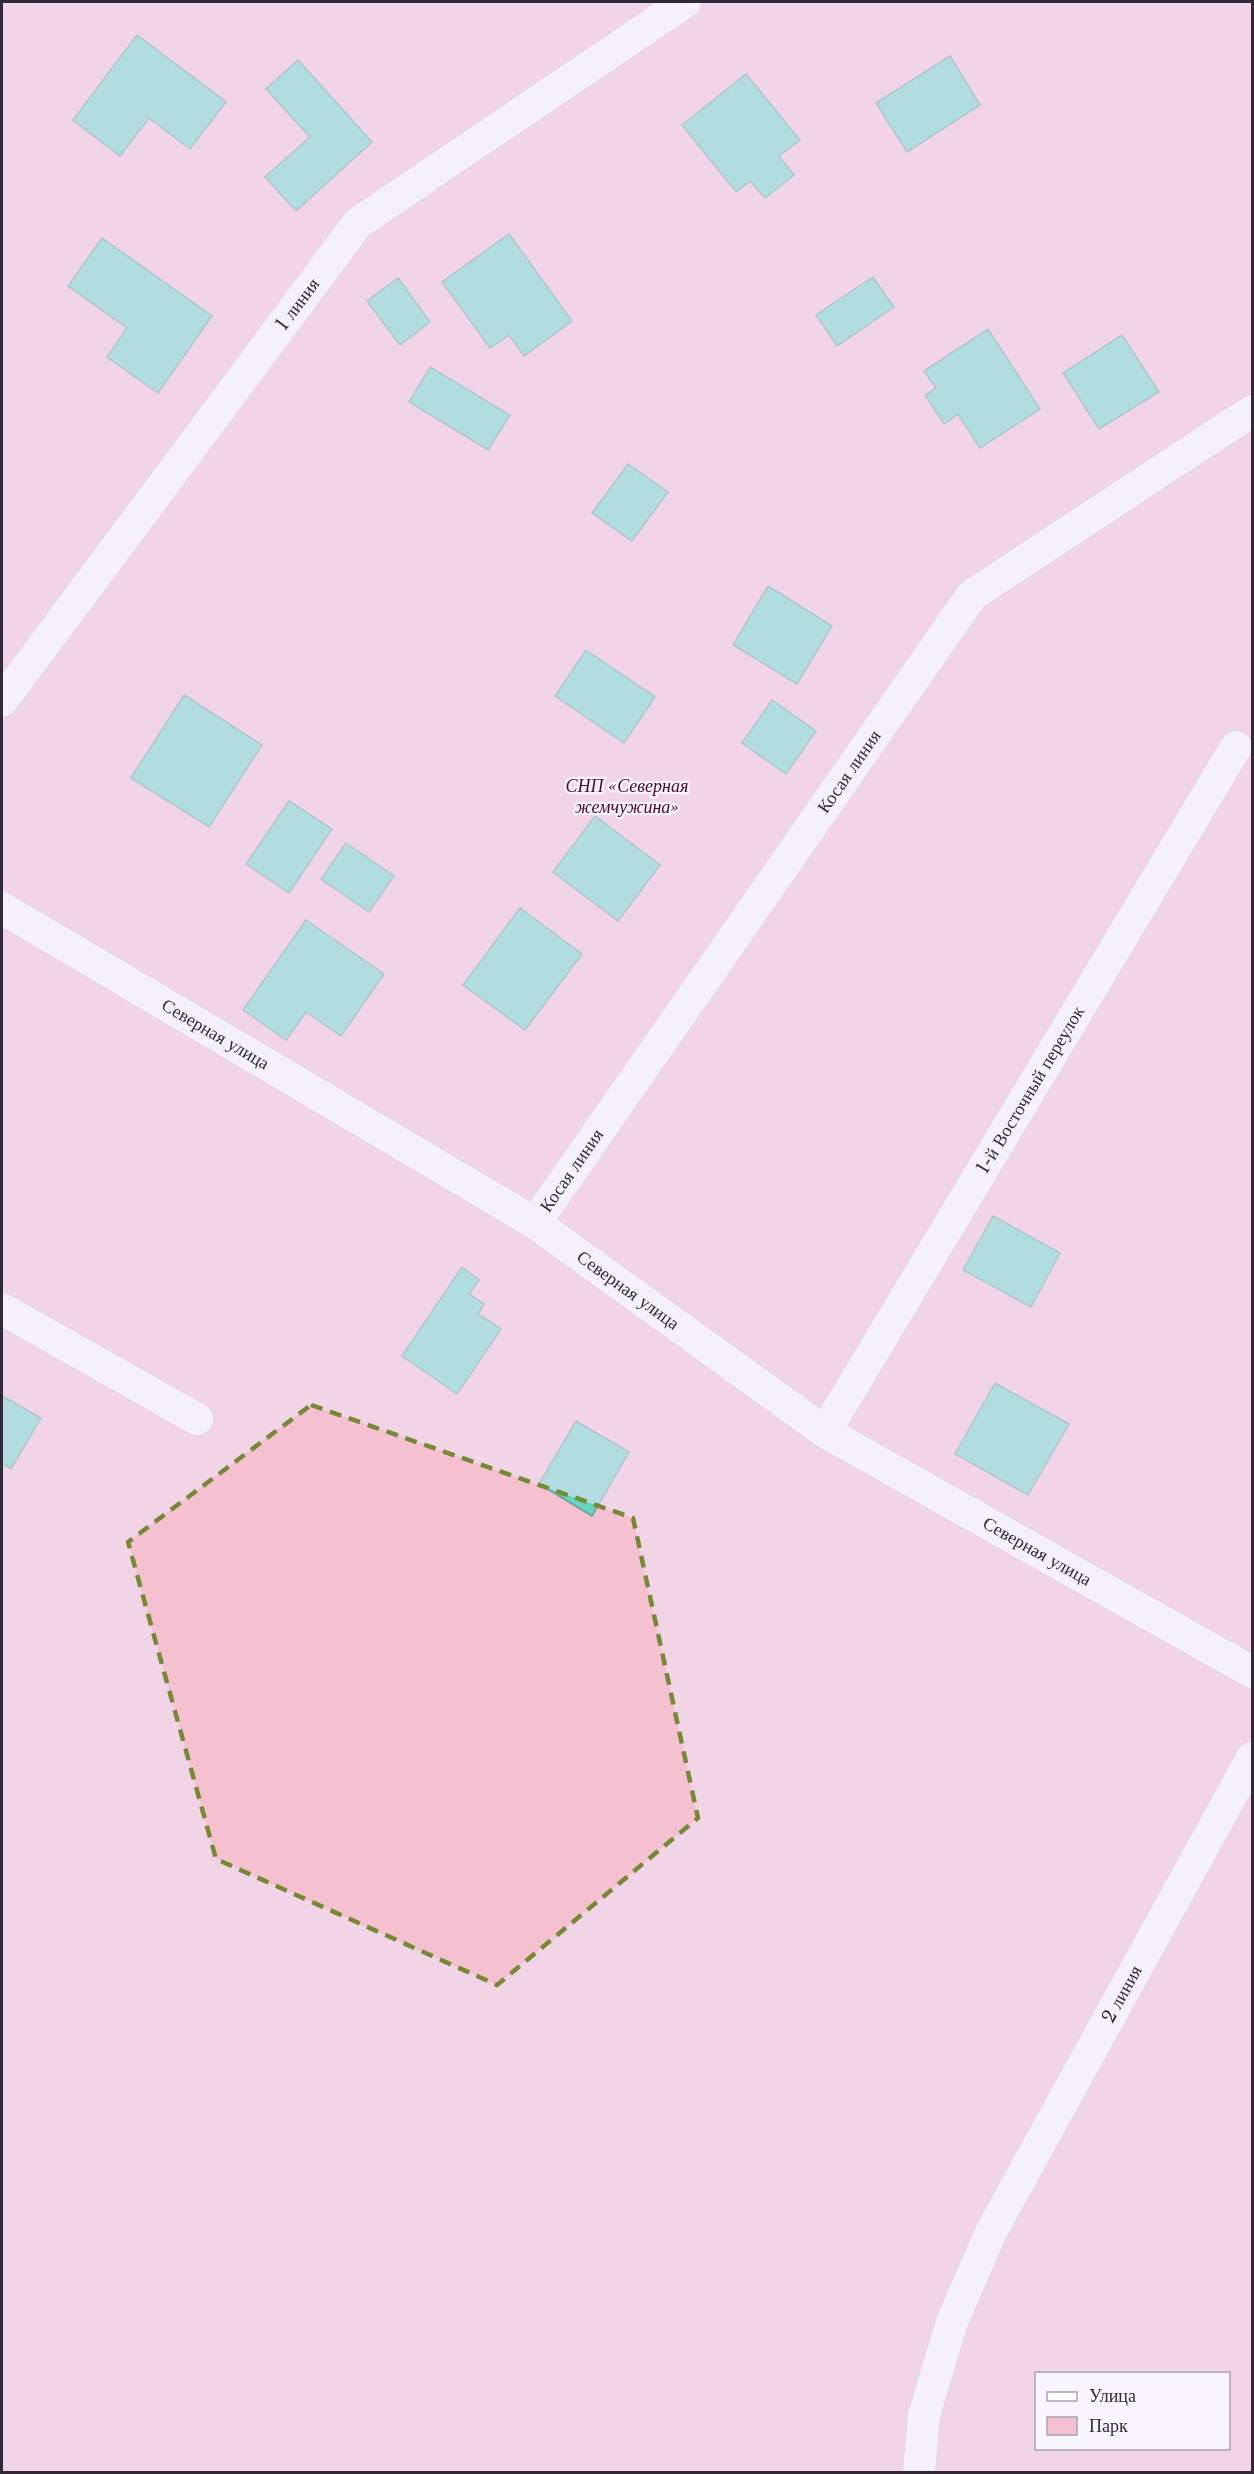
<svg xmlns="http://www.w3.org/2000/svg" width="1254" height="2474" viewBox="0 0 1254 2474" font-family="'Libre Baskerville',serif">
<rect width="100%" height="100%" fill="#ece6f9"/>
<!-- green -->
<path fill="#f5c0cf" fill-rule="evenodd" d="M2 2H1252V2472H2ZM1036 2374H1228V2448H1036Z"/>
<!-- building -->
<path fill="#68d3c0" stroke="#66a095" stroke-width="1.5" d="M137 35 226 102 190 149 149 118 120 156 73 120Z
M950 56 980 105 907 152 876 103Z
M298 60 372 142 296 211 265 177 310 137 266 89Z
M746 74 800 140 779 156 794 175 765 198 750 181 736 192 682 125Z
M509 234 572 321 524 356 509 335 490 348 442 282Z
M102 238 212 316 158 393 107 357 127 328 68 286Z
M873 277 894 307 837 346 816 315Z
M398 278 430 322 400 345 367 301Z
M988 329 1040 409 980 448 958 414 944 424 925 395 936 388 924 371Z
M1122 335 1159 392 1099 429 1063 373Z
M430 367 510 415 488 450 409 402Z
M628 464 668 492 632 541 592 513Z
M768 586 832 626 797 684 733 645Z
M586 650 655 697 624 743 555 696Z
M184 695 262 745 209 827 131 778Z
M772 700 816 731 786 774 742 743Z
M289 801 332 829 289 893 246 864Z
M595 816 660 865 618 921 553 872Z
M346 843 394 876 369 912 321 879Z
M520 908 582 954 525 1030 463 985Z
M306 920 384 974 341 1036 306 1012 286 1040 243 1010Z
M993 1216 1060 1253 1031 1307 963 1270Z
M462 1267 479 1280 469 1294 484 1304 478 1314 501 1329 457 1394 402 1356Z
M995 1383 1069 1424 1028 1495 955 1454Z
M2 1396 41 1418 11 1469 2 1463Z
M576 1421 629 1452 592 1516 539 1484Z"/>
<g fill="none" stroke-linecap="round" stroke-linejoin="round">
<defs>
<g id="street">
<path id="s1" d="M2 701 358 223 685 2"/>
<path id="s2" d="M2 908 535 1223 825 1432 1252 1672"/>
<path id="s3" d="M535 1223 972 595 1252 411"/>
<path d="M2 1309 197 1419"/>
<path id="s4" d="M825 1432 1236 747"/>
<path id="s5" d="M919 2472 924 2415 952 2322 991 2232 1252 1758"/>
</g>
</defs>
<!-- street casing -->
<use href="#street" stroke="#c4b6e2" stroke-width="33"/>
<!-- street -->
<use href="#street" stroke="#fff" stroke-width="32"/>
</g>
<!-- marked area -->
<path d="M0 0H1254V2474H0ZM311 1405 633 1518 698 1818 497 1985 216 1859 128 1542Z" fill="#ece6f9" fill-opacity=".55" fill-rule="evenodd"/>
<path fill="none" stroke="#778837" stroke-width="4.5" stroke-dasharray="12 8" stroke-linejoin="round" d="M311 1405 633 1518 698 1818 497 1985 216 1859 128 1542Z"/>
<g text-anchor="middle" stroke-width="4.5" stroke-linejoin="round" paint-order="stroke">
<!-- street labels -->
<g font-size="18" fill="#302a3b" stroke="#f8f5ff">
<text dy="6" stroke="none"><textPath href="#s1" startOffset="495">1 линия</textPath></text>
<text dy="6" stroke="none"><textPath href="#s3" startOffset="550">Косая линия</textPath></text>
<text dy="6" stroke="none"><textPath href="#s2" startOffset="248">Северная улица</textPath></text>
<text dy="6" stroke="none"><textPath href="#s4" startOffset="399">1-й Восточный переулок</textPath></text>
<text dy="6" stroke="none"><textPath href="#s3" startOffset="64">Косая линия</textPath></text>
<text dy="6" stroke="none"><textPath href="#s2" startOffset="734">Северная улица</textPath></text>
<text dy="6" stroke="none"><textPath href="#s2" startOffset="1220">Северная улица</textPath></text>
<text dy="6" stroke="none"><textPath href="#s5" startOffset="524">2 линия</textPath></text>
</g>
<!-- park labels -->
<g font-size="18" font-style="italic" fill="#500628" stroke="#f8f5ff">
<text x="627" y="792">СНП «Северная<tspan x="627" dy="21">жемчужина»</tspan></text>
</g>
</g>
<!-- border -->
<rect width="1254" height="2474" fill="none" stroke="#302a3b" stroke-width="6"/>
<!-- legend -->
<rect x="1035" y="2372" width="195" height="78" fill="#f8f5ff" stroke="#a8a4b1" stroke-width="1.5"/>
<rect x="1047" y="2392" width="30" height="9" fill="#ffffff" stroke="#a8a4b1" stroke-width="1.5"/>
<text x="1089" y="2402" font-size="18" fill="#302a3b">Улица</text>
<rect x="1047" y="2417" width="30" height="18" fill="#f5c0cf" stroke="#a8a4b1" stroke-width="1.5"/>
<text x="1089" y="2432" font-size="18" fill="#302a3b">Парк</text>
</svg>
